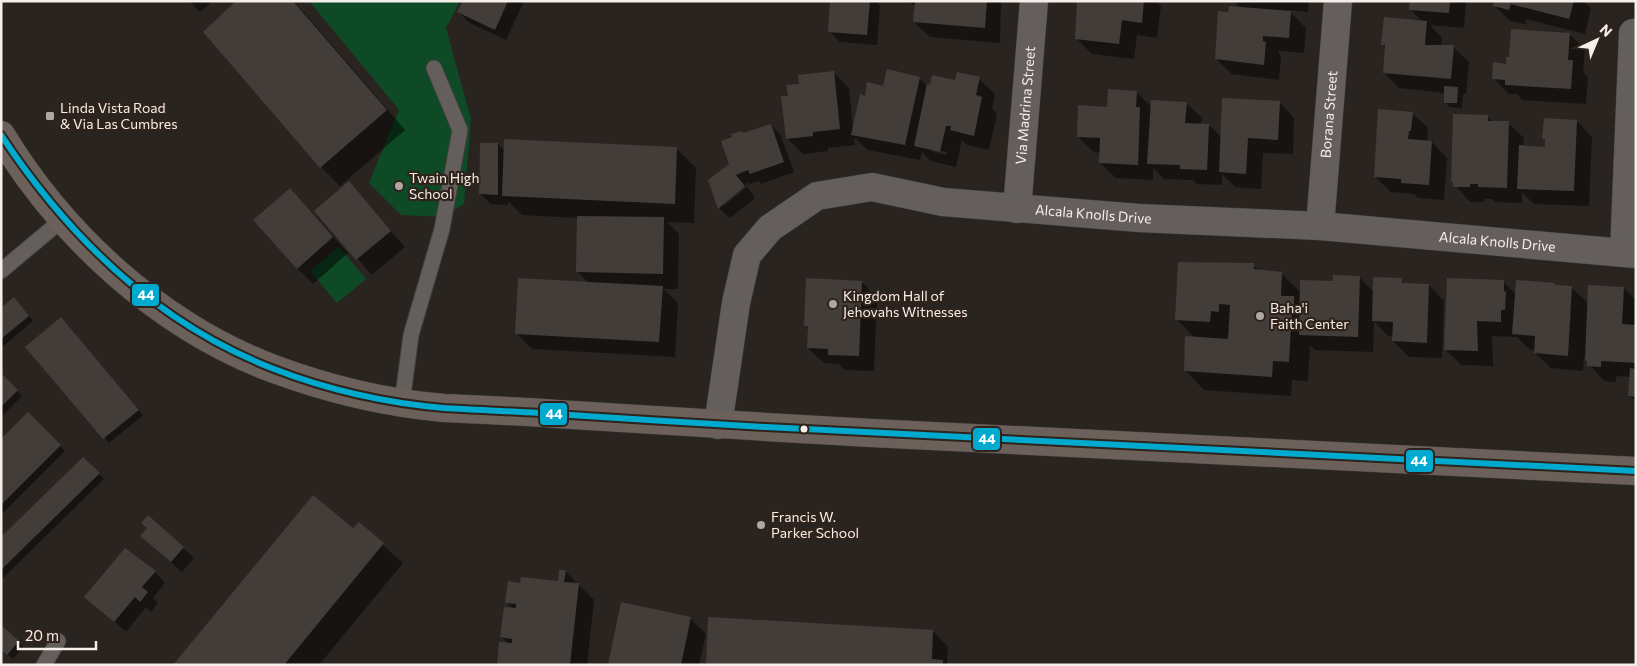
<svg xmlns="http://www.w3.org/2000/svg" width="1637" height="666" viewBox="0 0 1637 666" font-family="Commissioner,sans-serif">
<rect width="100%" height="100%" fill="#2a2420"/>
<!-- green -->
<path fill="#0d4a25" d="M309 1H460L446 28 471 119 464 204 442 217 401 215 369 183 399 110Z
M339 247 366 279 337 303 310 271Z"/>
<!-- shadow -->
<path fill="#0007" fill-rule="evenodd" d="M190 1H213L200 12Z
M238 1H294L405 130 340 186 321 167Z
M464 1H524L506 40 470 23 459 12Z
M831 1H876L880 6 877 45 840 42 829 31Z
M909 1H1001L1000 43 930 37 914 22 916 7Z
M1078 1H1156L1161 6 1157 38 1137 35 1134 59 1092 54 1076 38Z
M1234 1H1309L1308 12 1288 10 1306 28 1304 53 1278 51 1281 58 1279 80 1232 74 1216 59 1229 14 1242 9Z
M1411 1H1466L1464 28 1430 25 1442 38 1441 47H1453L1469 62 1466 94H1463L1462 108 1450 107 1445 102V93L1399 88 1384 73 1386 48 1382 44 1423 22 1411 10Z
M1495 1H1584L1591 8 1585 34 1526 19 1525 24 1510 21 1494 5Z
M1569 34 1585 49 1583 73 1588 77 1586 104 1522 100 1517 94H1509L1493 78 1507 65Z
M833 72 849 88 853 128 865 97 884 87 919 78 928 87 979 79 995 94 992 108 997 114 989 150 967 145 962 140 956 167 931 161 922 152 920 160 868 150 854 137 855 145 828 148V151L803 154 787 138 789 97 800 85ZM931 149 947 152 946 155 931 151Z
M1136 92 1152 107 1186 103 1202 118 1201 125H1209L1222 138 1279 102 1294 118 1293 154 1263 153 1261 189 1235 187 1222 174V185L1197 184 1193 180 1164 179 1153 168V180L1116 178 1100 163 1101 153 1094 152 1078 137 1109 108Z
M1412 113 1428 128 1427 142H1432L1447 158 1444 200 1418 198 1414 194 1391 192 1375 177Z
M1487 117 1493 122 1508 123 1524 138 1523 147 1546 148V141L1543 138 1577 121 1592 137 1589 206 1534 204 1522 192V203L1495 202 1492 199H1484L1485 202H1470L1452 181Z
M771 125 781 136 794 172 761 184 759 181 750 184 749 182 723 203V206L747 187 755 198 730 218 719 208 710 181 730 165 743 134Z
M498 144 505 151 677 149 696 168 694 223 667 222 679 234 678 289H663L678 303 675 357 532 349 516 333 589 283 577 271 578 218 522 215 508 201V205L491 204 480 194Z
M349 183 405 247 372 275 315 211Z
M290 189 348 253 313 284 297 268Z
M1253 265 1260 271 1282 274 1301 293 1359 277 1374 292 1401 280 1405 284 1429 285 1444 301 1442 358 1409 357 1393 341V336H1388L1374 321 1373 352 1315 350 1310 345 1308 381 1292 380 1291 396 1204 390 1185 370 1195 338 1176 319Z
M862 282 877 298 874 371 844 370 839 364 824 363 808 348 809 330 805 326Z
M1503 282 1516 294 1554 284 1557 287 1572 288 1589 304 1624 288 1636 300V401L1629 396 1630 377 1616 376V382L1604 381 1584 358 1583 371 1551 368 1535 353V350L1529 349 1517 337 1492 336 1493 366 1461 365 1445 349Z
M19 304 33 321 1 348V310Z
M66 323 143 415 109 443 27 347Z
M1 376 22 396 1 417Z
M28 414 65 451 1 515V440Z
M83 458 104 479 2 579 1 539Z
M359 524 403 563 319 665H174Z
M142 536 183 548 194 558 182 572Z
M565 571 594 600 587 665H498L509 644 502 637 513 609 506 602 521 584 559 583Z
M155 572 165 583 153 598 158 603 151 612 146 607 126 632 86 597Z
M690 618 706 634 699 665H609Z
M2 628 23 647 13 659 1 649Z
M933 631 948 647 947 665H707Z"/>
<!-- building -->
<path fill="#433d3a" d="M236 1H293L387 110 320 168 203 32Z
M463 1H508L495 30 457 12Z
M830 1H870L867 35 828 32Z
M915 1H987L985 28 913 22Z
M1077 1H1144L1142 23 1122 20 1119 44 1075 39Z
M1410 1H1450L1449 13 1409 10Z
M1494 1H1574L1569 19 1511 4 1509 10 1493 6Z
M1229 6 1291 11 1289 38 1263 36V41L1266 42 1264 65 1215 59 1218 11 1228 12Z
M1384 17 1427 21 1425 45H1454L1451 79 1383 73 1385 45H1381Z
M1511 29 1570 33 1568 60H1573L1571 89 1505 85V80L1492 79 1493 62 1506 64V57H1509Z
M887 69 920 77 905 145 851 135 860 94 865 96 867 82 883 86Z
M834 71 840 129 813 132V136L786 139 781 96H788L786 85 799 84 798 75Z
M957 72 980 77 976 95 982 97 974 136 950 130 951 126H946L940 152 914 146 927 84 930 85 932 75 955 80Z
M1444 86 1458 87 1457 103H1444Z
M1108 89 1137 91 1136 107H1140L1138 165 1099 163 1100 138 1077 137 1078 105 1107 107Z
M1222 98 1280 101 1278 140 1248 138 1246 174 1219 172Z
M1151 100 1187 102 1185 123 1209 124 1207 170 1180 169V165L1147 164Z
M1378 109 1413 112 1411 131H1409L1408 139 1432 141 1429 185 1401 183V179L1374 177Z
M1453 114 1488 115V121H1509L1507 188 1478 187V184H1470V187H1453V182H1451Z
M1544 118 1577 120 1574 191 1517 189 1519 145 1545 147V139H1542Z
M771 124 784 162 750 174 748 170 736 175 745 186 718 209 708 180 729 164 721 141 732 137 731 134 741 131 743 133Z
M504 139 677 147 675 204 502 196Z
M480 143H498V195L479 194Z
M349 181 391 231 356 260 314 211Z
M290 188 333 237 297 269 253 220Z
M577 216 664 217 663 274 576 272Z
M1178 262 1254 263V269L1282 272 1281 296H1294V310H1292L1289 362 1273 361 1272 377 1184 371 1185 336 1228 339 1230 305 1219 304V312L1211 311 1210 322 1175 320Z
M1333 275 1360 276 1358 337 1299 335 1300 280 1333 281Z
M1373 277 1402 278V283L1429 284 1427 343 1392 341 1393 322 1372 321Z
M518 278 663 286 659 342 515 334Z
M806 278 862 281 859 356 828 355V349L807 348 808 327 804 326Z
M1447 278 1504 280V291L1506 292 1505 310H1501V322L1477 321 1478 351 1444 350Z
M1516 280 1555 283V285L1572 286 1568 356 1534 353 1535 336 1512 334Z
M1588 285 1624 287 1622 324 1636 325V363L1601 361V367L1587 366V361H1585Z
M14 297 29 316 1 339V308Z
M61 317 139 410 103 439 25 347Z
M1630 368 1636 369V397L1628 396Z
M1 373 18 390 1 407Z
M28 412 61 445 1 505V439Z
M83 457 100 473 1 570V537Z
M313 495 353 528 359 522 384 543 284 665H173Z
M148 515 184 547 171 562 140 536 147 528 141 523Z
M125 548 156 571 142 587 148 592 140 602 135 597 114 622 84 597Z
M559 570H566L564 582 579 583 570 665H497L499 642 512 643V639L500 637 504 607 516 608V604L505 603 508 581 520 583 521 577 558 581Z
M621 602 691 617 681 665H608Z
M708 617 933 630 932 659 943 660V665H706Z
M2 626 19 641 7 655 1 650Z"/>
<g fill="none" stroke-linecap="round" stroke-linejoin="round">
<defs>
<path id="service" d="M1 271 63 219
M402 403 411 335 442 229 460 130 434 68
M44 665 58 641"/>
<g id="minor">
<path id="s1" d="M1017 209 1034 1"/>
<path id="s2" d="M1320 226 1338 1"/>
<path d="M1624 253 1633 33"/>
<path id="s3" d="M718 425 736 303 747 255 770 228 817 196 872 187 943 202 1139 218 1320 226 1636 254"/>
</g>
<path id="primary" d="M1 135C63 237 161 327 274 369 328 389 386 403 444 408 481 410 519 411 557 414 632 419 707 424 783 428 1067 444 1351 458 1636 471"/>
</defs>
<!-- service casing -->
<use href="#service" stroke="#433f3b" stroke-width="17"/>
<!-- minor casing -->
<use href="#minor" stroke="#433f3b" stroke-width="29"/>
<!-- primary casing -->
<use href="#primary" stroke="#433f3b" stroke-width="29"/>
<!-- service -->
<use href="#service" stroke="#645f5c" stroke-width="15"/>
<!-- minor -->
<use href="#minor" stroke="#645f5c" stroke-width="28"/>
<!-- primary -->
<use href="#primary" stroke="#6b615a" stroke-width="28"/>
<defs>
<path id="bus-1" d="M1 135C69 238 158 324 274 369 328 390 387 403 444 408 476 410 508 411 539 413 615 418 690 423 766 427 1056 443 1346 458 1636 471"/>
</defs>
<!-- bus-1 casing -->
<use href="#bus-1" stroke="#2f231b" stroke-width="10"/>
<!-- bus-1 -->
<use href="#bus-1" stroke="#00a9ce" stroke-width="6"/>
</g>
<!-- markers -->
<g fill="#afa7a3" stroke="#2f231b" stroke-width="2">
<rect x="45" y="111" width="10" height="10" rx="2.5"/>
<circle cx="399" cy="186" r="5"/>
<circle cx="833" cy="304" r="5"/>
<circle cx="1260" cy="316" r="5"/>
<circle cx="761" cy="525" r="5"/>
</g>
<circle fill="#f6eee9" stroke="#2f231b" stroke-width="2" cx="804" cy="429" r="4.5"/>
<g text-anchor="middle" stroke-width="4.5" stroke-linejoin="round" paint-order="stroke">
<!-- street labels -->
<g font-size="14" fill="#f6eee9" stroke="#2f231b">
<text dy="5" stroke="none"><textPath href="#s1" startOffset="104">Via Madrina Street</textPath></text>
<text dy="5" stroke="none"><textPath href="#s2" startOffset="112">Borana Street</textPath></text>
<text dy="5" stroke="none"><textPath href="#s3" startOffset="544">Alcala Knolls Drive</textPath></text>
<text dy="5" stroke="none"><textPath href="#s3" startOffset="949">Alcala Knolls Drive</textPath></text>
</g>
<!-- poi labels -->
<g font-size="14" fill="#f6eee9" stroke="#2f231b" text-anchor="start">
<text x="60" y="113">Linda Vista Road<tspan x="60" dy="16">&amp; Via Las Cumbres</tspan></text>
<text x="409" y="183">Twain High<tspan x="409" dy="16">School</tspan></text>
<text x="843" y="301">Kingdom Hall of<tspan x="843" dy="16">Jehovahs Witnesses</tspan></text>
<text x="1270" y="313">Baha'i<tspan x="1270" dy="16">Faith Center</tspan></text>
<text x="771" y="522">Francis W.<tspan x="771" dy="16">Parker School</tspan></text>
</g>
</g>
<g stroke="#2f231b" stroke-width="2">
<rect x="131" y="283" width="29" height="24" rx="5" fill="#00a9ce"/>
<rect x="539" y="402" width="29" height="24" rx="5" fill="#00a9ce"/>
<rect x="972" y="427" width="29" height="24" rx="5" fill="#00a9ce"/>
<rect x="1405" y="449" width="29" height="24" rx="5" fill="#00a9ce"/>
</g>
<g font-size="14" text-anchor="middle" font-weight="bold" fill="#fff">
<text x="146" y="300">44</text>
<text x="554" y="419">44</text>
<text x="987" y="444">44</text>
<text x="1419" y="466">44</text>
</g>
<!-- border -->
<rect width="1637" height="666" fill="none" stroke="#f6eee9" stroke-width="5"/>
<!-- north arrow -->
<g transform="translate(1597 40) rotate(44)" stroke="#2f231b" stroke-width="4" paint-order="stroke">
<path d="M0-4L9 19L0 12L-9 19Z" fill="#f6eee9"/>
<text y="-8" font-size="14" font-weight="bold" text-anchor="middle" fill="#f6eee9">N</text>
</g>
<!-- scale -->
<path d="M18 641v8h78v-8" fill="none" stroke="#f6eee9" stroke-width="2.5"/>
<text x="25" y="641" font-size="15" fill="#f6eee9" stroke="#2f231b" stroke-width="4" paint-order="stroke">20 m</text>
</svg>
